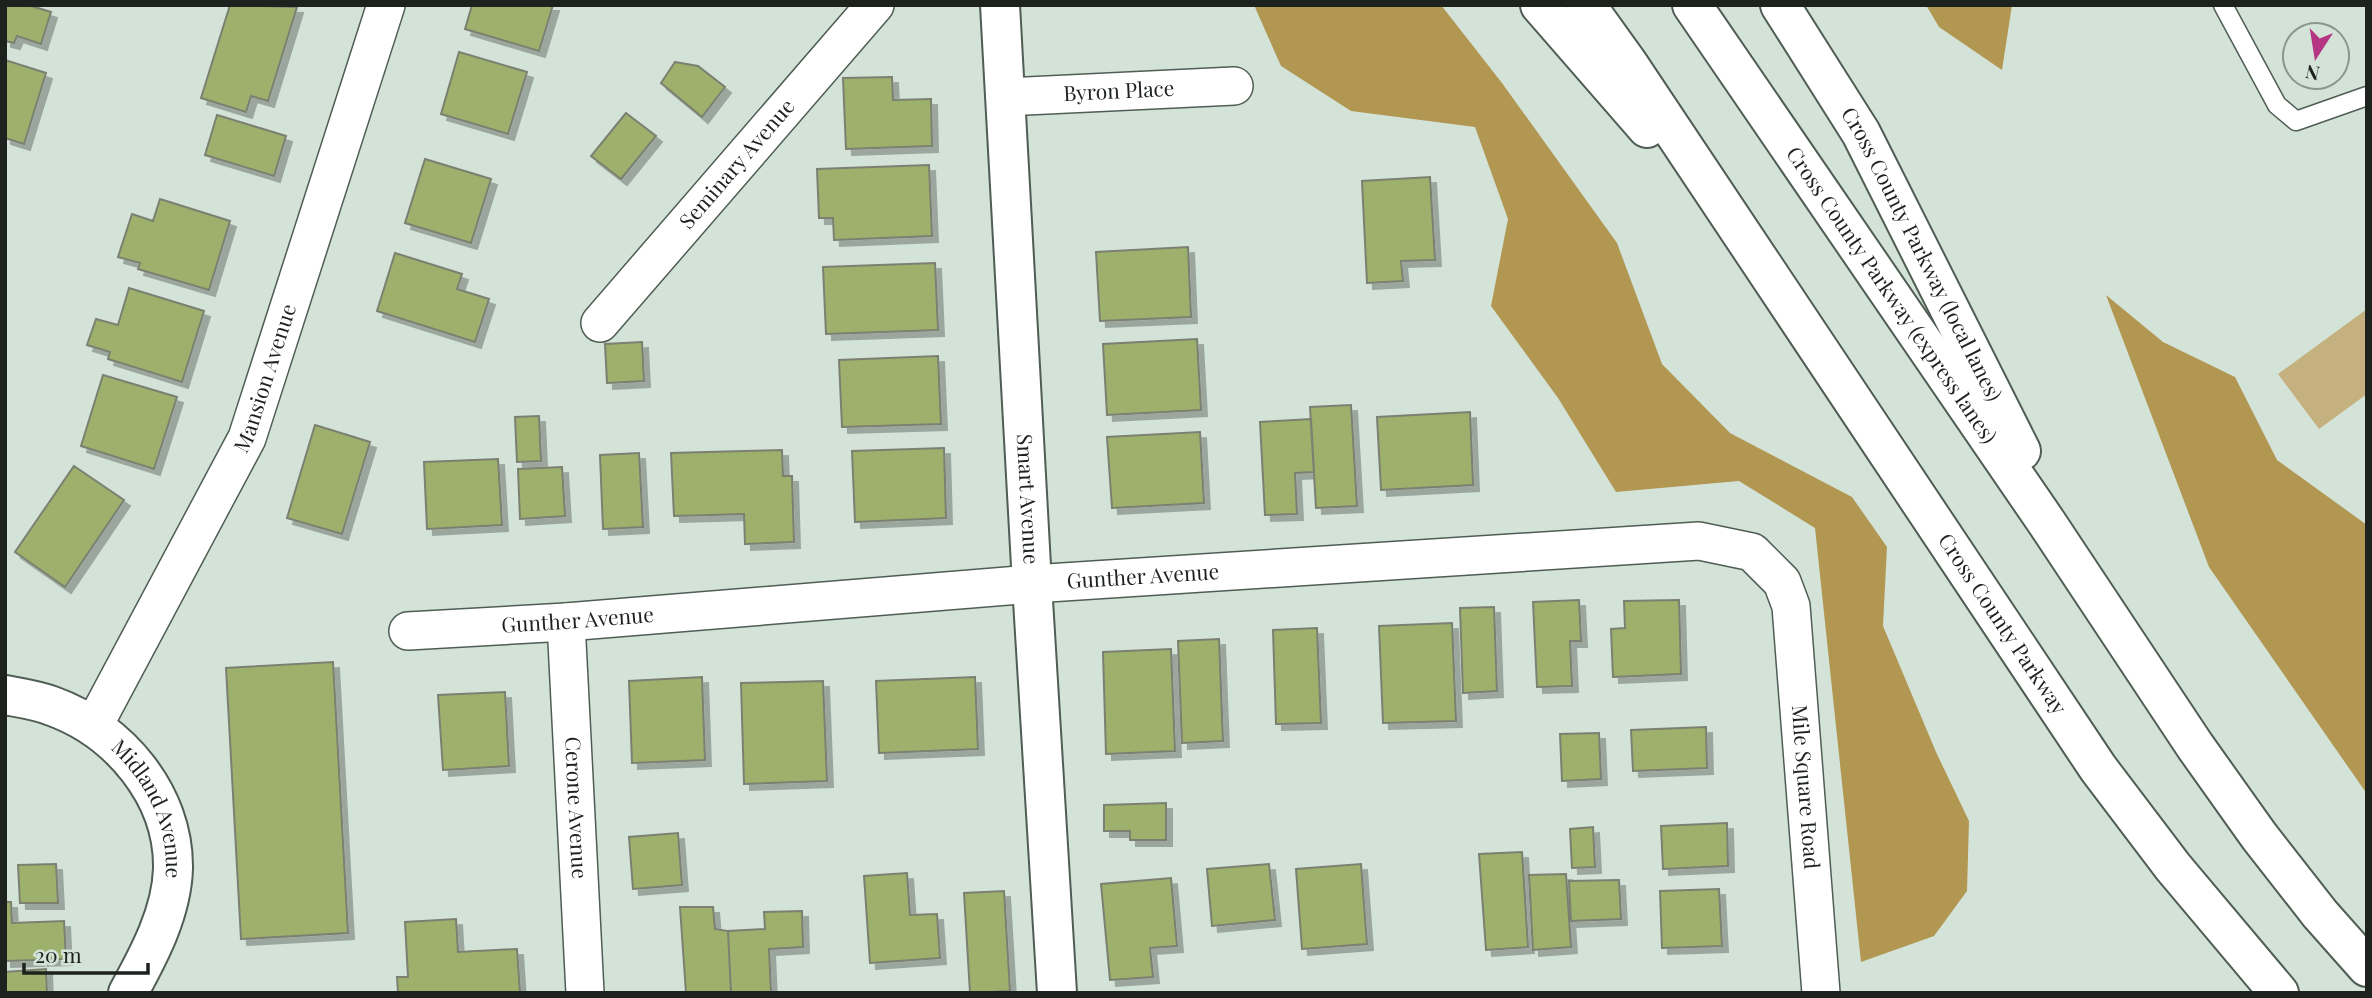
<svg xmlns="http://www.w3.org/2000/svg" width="2372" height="998" viewBox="0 0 2372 998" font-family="'Playfair Display',serif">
<defs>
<filter id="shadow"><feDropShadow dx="6" dy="6" stdDeviation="0" flood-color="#0004"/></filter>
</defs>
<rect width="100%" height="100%" fill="#d3e3d8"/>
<!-- green -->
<path fill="#c5b17f" d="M2367 309V394L2319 429 2278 374Z"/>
<!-- forest -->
<path fill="#b29752" d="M1254 5H1441L1502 83 1617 243 1662 364 1730 433 1852 497 1887 547 1883 626 1936 752 1969 821 1967 891 1934 936 1861 962 1815 528 1739 481 1616 492 1558 398 1491 306 1508 219 1475 127 1351 111 1281 66Z
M1926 5H2012L2002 70 1939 27Z
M2106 295 2163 342 2235 377 2277 460 2367 525V794L2209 567Z"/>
<!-- building -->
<path fill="#9db16d" stroke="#7b8071" stroke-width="2" filter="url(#shadow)" d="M5 5H28L51 12 41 44 17 36 14 43 5 41Z
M230 5 297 7 268 101 251 96 246 112 201 98Z
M472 5H553L539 51 465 29Z
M459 52 527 72 508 134 441 114Z
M5 60 46 73 24 144 5 138Z
M675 62 698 66 725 87 702 117 661 83Z
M892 77 893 100 931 99 932 146 846 149 843 78Z
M626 113 656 136 621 179 591 156Z
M217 115 286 136 274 176 205 155Z
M425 159 491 179 471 243 405 223Z
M929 165 932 236 834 240 833 218H819L817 169Z
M1430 177 1435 260 1401 261 1403 281 1367 283 1362 181Z
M160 199 230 221 209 290 138 269 140 263 118 257 132 214 153 221Z
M1188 247 1191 317 1100 321 1096 252Z
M395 253 462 274 457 289 489 299 475 342 377 311Z
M935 263 938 330 826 334 823 267Z
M129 288 204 311 182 382 108 359 110 352 87 345 96 319 118 325Z
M1197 339 1201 410 1107 415 1103 344Z
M642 342 644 381 607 383 605 344Z
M938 356 941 424 842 427 839 360Z
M103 375 177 397 154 469 81 446Z
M1351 405 1357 506 1316 508 1310 407Z
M1470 412 1473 485 1381 490 1377 417Z
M539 416 541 461 517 462 515 417Z
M1311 419 1314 472 1295 473 1297 514 1265 515 1260 422Z
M315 425 370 442 342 534 287 518Z
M1200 432 1204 503 1112 508 1107 437Z
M944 448 946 518 855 522 852 451Z
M782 450 783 476H792L794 542 745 544 744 514 674 516 671 453Z
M639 453 643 527 603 529 600 455Z
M498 459 502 525 427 529 424 462Z
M74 466 124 500 65 587 15 552Z
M562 467 565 516 520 519 518 469Z
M1579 600 1581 641H1570L1572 686 1537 687 1533 602Z
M1679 600 1681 674 1613 677 1611 629 1625 628 1624 601Z
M1494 607 1497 691 1463 693 1460 608Z
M1452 623 1456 721 1383 723 1379 626Z
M1317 628 1321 723 1276 724 1273 630Z
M1219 639 1223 741 1182 743 1178 641Z
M1171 649 1175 751 1106 754 1103 652Z
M333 662 348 933 241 939 226 668Z
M702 677 705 760 632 763 629 681Z
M975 677 978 749 879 753 876 681Z
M823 681 827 781 744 784 741 683Z
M505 692 509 766 443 770 438 695Z
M1706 727 1707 768 1633 771 1631 730Z
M1599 733 1601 779 1562 781 1560 734Z
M1166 803V840H1130V831H1104V805Z
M1727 823 1728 866 1663 869 1661 826Z
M1593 827 1595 867 1572 868 1570 829Z
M678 833 682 885 633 889 629 837Z
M1522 852 1528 947 1486 950 1479 854Z
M56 864 58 903H20L18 865Z
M1269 864 1275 920 1212 926 1207 869Z
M1361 864 1367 944 1302 949 1296 869Z
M907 873 910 915 937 914 940 958 870 963 864 876Z
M1566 874 1571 947 1533 950 1529 875Z
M1171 878 1177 946 1150 948 1153 977 1110 980 1101 884Z
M1619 880 1621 919 1571 921 1569 881Z
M1719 889 1722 946 1662 948 1660 891Z
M1004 891 1010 991 970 993 964 893Z
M5 902H11L12 923 64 921 66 959 5 961Z
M680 907H713L715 929 728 931 731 993H686Z
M802 911 803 947 769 949 771 993H731L728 931 765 929 764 912Z
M456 919 458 952 517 949 520 993H398L397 977H408L405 922Z
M46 969 47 993H5V972Z"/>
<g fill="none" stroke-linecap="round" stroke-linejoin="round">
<defs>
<path id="lane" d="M2223 5 2277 105 2296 121 2367 96"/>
<g id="street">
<path id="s1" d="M1005 97 1234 86"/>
<path id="s2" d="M600 323 875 5"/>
<path id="s3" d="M566 622 585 993"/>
<path id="s4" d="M408 631 566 622 1032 584 1699 541 1752 552 1782 582 1791 606 1821 993"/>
<path id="s5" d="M93 727 247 438 386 5"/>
</g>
<g id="secondary">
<path id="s6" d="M1000 5 1032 584 1057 993"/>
<path id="s7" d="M5 695C21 698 37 700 52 706 119 730 174 795 173 868 172 912 149 955 128 993"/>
</g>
<g id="highway">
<path d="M1540 5 1647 128"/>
<path id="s8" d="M1586 5 1627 62 2098 768 2173 867 2279 993"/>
<path id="s9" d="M1692 5 2047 523 2195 746 2259 836 2320 914 2367 967"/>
<path id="s10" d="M1780 5 1861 133 2021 451"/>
</g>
</defs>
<!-- lane casing -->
<use href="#lane" stroke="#4f5d54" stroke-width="21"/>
<!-- street casing -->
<use href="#street" stroke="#4f5d54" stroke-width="40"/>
<!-- secondary casing -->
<use href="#secondary" stroke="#4f5d54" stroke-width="42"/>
<!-- highway casing -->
<use href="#highway" stroke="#4f5d54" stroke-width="42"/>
<!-- lane -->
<use href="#lane" stroke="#fff" stroke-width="18"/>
<!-- street -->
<use href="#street" stroke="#fff" stroke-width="37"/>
<!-- secondary -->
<use href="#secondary" stroke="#fff" stroke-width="38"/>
<!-- highway -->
<use href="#highway" stroke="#fff" stroke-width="38"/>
</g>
<g text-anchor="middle" stroke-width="7" stroke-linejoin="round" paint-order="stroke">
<!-- street labels -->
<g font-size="21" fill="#1d221e" stroke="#d3e3d8">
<text dy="7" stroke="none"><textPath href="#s1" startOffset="114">Byron Place</textPath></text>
<text dy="7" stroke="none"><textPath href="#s2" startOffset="210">Seminary Avenue</textPath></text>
<text dy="7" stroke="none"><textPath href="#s10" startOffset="287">Cross County Parkway (local lanes)</textPath></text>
<text dy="7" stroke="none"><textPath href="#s9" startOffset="352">Cross County Parkway (express lanes)</textPath></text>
<text dy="7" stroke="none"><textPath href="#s5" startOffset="390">Mansion Avenue</textPath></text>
<text dy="7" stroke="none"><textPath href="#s6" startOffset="495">Smart Avenue</textPath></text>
<text dy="7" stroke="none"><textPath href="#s4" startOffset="737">Gunther Avenue</textPath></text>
<text dy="7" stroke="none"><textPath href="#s4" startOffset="170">Gunther Avenue</textPath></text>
<text dy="7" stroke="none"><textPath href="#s8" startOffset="746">Cross County Parkway</textPath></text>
<text dy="7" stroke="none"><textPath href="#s4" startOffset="1598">Mile Square Road</textPath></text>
<text dy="7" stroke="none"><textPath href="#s3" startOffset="186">Cerone Avenue</textPath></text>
<text dy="7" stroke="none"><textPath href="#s7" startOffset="198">Midland Avenue</textPath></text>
</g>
</g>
<!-- border -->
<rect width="2372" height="998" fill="none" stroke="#1d221e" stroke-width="14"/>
<!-- north arrow -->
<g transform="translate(2316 56) rotate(192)"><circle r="33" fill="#d3e3d8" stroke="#8a968e" stroke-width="2"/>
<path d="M0-5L12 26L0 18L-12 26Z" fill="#b53784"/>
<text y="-10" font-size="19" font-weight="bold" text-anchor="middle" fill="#1d221e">N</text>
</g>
<!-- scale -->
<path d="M24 963v10h124v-10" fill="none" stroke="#1d221e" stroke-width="3.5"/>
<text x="35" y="963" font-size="21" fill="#1d221e" stroke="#d3e3d8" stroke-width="5" paint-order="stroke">20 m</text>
</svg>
